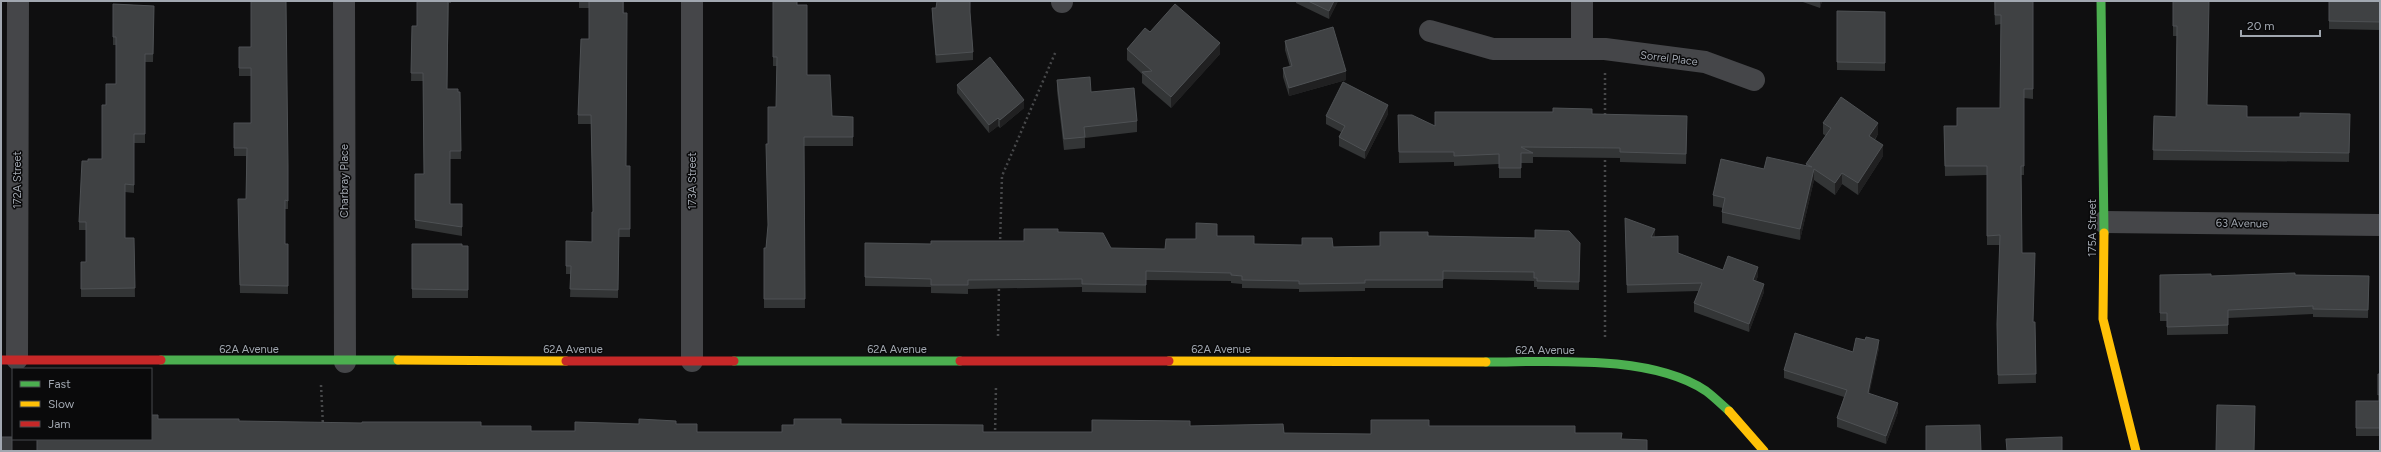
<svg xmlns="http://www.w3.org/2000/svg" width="2381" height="452" viewBox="0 0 2381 452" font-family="Figtree,sans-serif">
<rect width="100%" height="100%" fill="#0f0f10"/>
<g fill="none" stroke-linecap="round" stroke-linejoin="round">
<!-- path -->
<path stroke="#47484a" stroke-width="2.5" stroke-dasharray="2 3" stroke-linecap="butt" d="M1605 73V116
M1605 155V337
M1000 244 1002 176 1056 51
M998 336 999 285
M321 385 323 426
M995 435 996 386"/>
<!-- street -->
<path stroke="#454649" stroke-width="22" d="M344 1 345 362
M1582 1V49
M1062 2V1
M1430 31 1493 49H1605L1705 62 1754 80
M2104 222 2380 225
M17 359 18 1
M692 361V1"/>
<!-- fast -->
<path stroke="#4caf50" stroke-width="9" d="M2101 1 2104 233
M161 360H398
M734 361H960
M1486 362C1551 362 1651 354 1706 391 1714 397 1721 404 1729 411"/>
<!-- slow -->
<path stroke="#ffc107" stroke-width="9" d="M2104 233 2103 319 2136 451
M398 360 566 361
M1169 361 1486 362
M1729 411 1764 451"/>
<!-- jam -->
<path stroke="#c62828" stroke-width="9" d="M1 360H161
M566 361H734
M960 361H1169"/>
</g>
<!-- wall -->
<path fill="#333536" d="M417 1H451V3H449L447 89 458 92H460L461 159H450V204H462V236L415 228V174H424L423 81H411L412 26H417Z
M579 1H624L626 166H630V237H619L618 298 570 297 571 274H566V241L592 242 593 212 591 124H578V115L589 39V8H579Z
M773 1 797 5 807 75 832 116 853 117V146H804L805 308H764V248H766L768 228V144L776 107 777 66H773Z
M1296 1H1338L1329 19 1296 3Z
M1800 1H1822L1820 8Z
M1994 1H2033V99L2024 98V175H2021L2022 253 2033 322H2035L2036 383 1998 384 1997 333 2000 245H1987V175L1945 176 1944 126H1957L2000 108 2001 24 1995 25Z
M2173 1 2207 105 2247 117H2300L2350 114 2349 162 2153 160 2154 116 2176 117 2177 36H2173Z
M2380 1V30L2329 29V21Z
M113 4 154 6 153 62H145V143H134V193L125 192V238H134L135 297H81V262H86V230H79V222L88 161 102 159 106 105 116 84V45H113Z
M932 8 970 13 973 52V60L936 63 932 16Z
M1837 11 1885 12V71L1837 70Z
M1150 32 1220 54 1171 108 1142 83V74L1127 60V49Z
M1285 41 1346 80 1289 96 1283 77V68L1290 67 1285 50Z
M239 47H251L288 175V209H285V244H288V294L240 293 238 199H246V156H234V123H251V76H239Z
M1057 80 1091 92 1137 121V132L1085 138V148L1064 150 1057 91Z
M957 85 1024 108 1000 128 998 126 989 133 957 93Z
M1388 114 1365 159 1339 146V137L1341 132 1326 124V116Z
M1592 114 1687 127 1686 164 1620 162V158L1533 157V163H1521V178H1499V164L1454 166V162L1399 163 1398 115 1435 126Z
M1823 123 1878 134 1875 140 1883 156 1858 195 1842 184 1835 195 1814 180 1800 240 1722 223V212L1723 208 1713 206V195L1764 169 1806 166V164L1826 136 1823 134Z
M1625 218 1678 253 1723 270 1758 276 1756 281 1764 292 1749 332 1694 312V303L1699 291 1627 293Z
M1058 232 1111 248 1165 249 1196 239 1217 236 1254 244 1333 247 1380 246 1428 236 1580 243 1579 290 1537 289V287H1534V281L1443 279V288H1365V291L1299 292V289L1242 288V284L1231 283V281L1146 280V293L1082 292V287L968 289V294L931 293V287L865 286V243L931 244 1024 241Z
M412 244 468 246V298H412Z
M2160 275 2211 276 2295 275 2369 276 2368 318 2313 317V314L2228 318V334L2167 335V321H2160Z
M1879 348 1869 393 1898 412 1886 444 1837 427V418L1844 397 1784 378V370L1853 352Z
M2378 374H2380V436H2356V401H2378Z"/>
<!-- shaded-wall -->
<path fill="#202021" d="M1334 1H1338L1329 19V11Z
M1820 1H1822L1820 8Z
M1220 43V54L1171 108V97Z
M1346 71V80L1289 96V88Z
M1024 100V108L1000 128V120Z
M1388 105V114L1365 159V151Z
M998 118V126L989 133V125Z
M1878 123V134L1869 147V136Z
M1883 145V156L1858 195V183Z
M1814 169V180L1800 240V229Z
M1842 173V184L1835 195V183Z
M1655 229V237H1651Z
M1758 267V276L1753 288V280Z
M1764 284V292L1749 332V324Z
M1879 340V348L1868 401V393Z
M1898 403V412L1886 444V436Z"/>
<!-- building -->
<path fill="#3f4143" stroke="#4e5154" d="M251 1H286L288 166V201L285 200V244H288V286L240 285 238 199H246L247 148H234V123H251V68H239V47H251Z
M417 1H448L447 89H458V92H460L461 151H450V204H462V227L415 220V174H424L423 73H411L412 26H417Z
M589 1H623V13H627L626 166H630V229H619L618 290 570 289 571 266H566V241L592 242V212H593L591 115H578L581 39H589Z
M773 1H797V5H807V75H830L832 116 853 117V137H804L805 299H764V248H766L768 225 766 144H768V107H776L777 57H773Z
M937 1H970V12L973 52 936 55 932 8H936Z
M1308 1H1334L1329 11Z
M1995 1H2033V89H2024V166H2021L2022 253H2035L2033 322H2035L2036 374 1998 375 1997 324 2000 235 1987 236V166H1945L1944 126H1957V108H2000L2001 15H1995Z
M2173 1H2209L2207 105 2247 106V117H2300V113L2350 114 2349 153 2153 150 2154 116 2176 117 2177 26H2173Z
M2329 1H2380V22L2329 21Z
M113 4 154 6 153 54H145V134H134V185L125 184V238H134L135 288 81 289V262H86V222H79L82 161H88V159H102V105H106V84H116V37H113Z
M1175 4 1220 43 1171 97 1142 72 1152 71 1127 49 1145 28 1150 32Z
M1837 11 1885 12V63L1837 62Z
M1333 27 1346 71 1289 88 1283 68 1292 66 1285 41Z
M990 57 1024 100 1000 120 998 118 989 125 957 85Z
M1090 77 1091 92 1134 88 1137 121 1084 127 1085 137 1064 139 1057 80Z
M1343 82 1388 105 1365 151 1339 137 1345 126 1326 116Z
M1841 97 1878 123 1869 136 1883 145 1858 183 1842 173 1835 183 1814 169 1800 229 1722 212 1725 198 1713 195 1721 159 1764 169 1767 157 1812 167 1806 164 1831 128 1823 123Z
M1553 108 1592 109V114L1687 116 1686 154 1620 152V148L1521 147 1533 153H1521V168H1499V154L1454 156V152H1399L1398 115H1412L1435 126V112H1553Z
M1625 218 1655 229 1651 237 1678 236V253L1723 270 1728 256 1758 267 1753 280 1764 284 1749 324 1694 303 1702 283 1627 285Z
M1196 223 1217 224V236H1254V244L1302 245V238H1332L1333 247 1380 246V232H1428V236L1535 238V230L1569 231 1580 243 1579 282 1537 281V278H1534V272L1443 271V280H1365V283L1299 284V281L1242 280V276L1231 275V273L1146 271V285L1082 284V279L968 280V285H931V279L865 277V243L931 244V241H1024V229H1058V232L1103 233 1111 248 1165 249 1166 239H1196Z
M412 244H462V246H468V290L412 289Z
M2295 273V275L2369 276 2368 310 2313 309V306L2228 310V325L2167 327V313H2160V275L2211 274V276Z
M1795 333 1853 352 1856 338 1865 340 1866 337 1879 340 1868 393 1898 403 1886 436 1837 418 1847 390 1784 370Z
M2378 374H2380V394L2378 395Z
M2356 401H2380V428H2356Z
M2217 405 2255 406 2254 451H2216Z
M151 415H158V419H239V421L362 423V422H481V426H531V431H575V422L639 424V419L676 421V424H697V432H782V425H794V419H841V424L983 425V432H1092V420L1190 421V426L1283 424 1284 433 1371 434V420H1429V426H1575V433H1622L1621 439 1647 440V451H37V439H151Z
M1980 425 1981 451H1926V426Z
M1 437H12V451H1Z
M2062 437V451H2007L2006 439Z"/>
<g text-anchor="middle" stroke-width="3" stroke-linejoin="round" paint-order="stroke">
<!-- street labels -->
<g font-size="11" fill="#a1a7b0" stroke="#0a0a0b">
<text transform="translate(1669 58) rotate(7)" y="4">Sorrel Place</text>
<text transform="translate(17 180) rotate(-90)" y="4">172A Street</text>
<text transform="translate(344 181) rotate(-90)" y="4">Charbray Place</text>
<text transform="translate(692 181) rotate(-90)" y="4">173A Street</text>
<text transform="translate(2242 223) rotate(1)" y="4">63 Avenue</text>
<text transform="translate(2092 228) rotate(-90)" y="4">175A Street</text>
<text x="249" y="353">62A Avenue</text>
<text x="573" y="353">62A Avenue</text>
<text x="897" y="353">62A Avenue</text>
<text x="1221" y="353">62A Avenue</text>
<text x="1545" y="354">62A Avenue</text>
</g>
</g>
<!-- border -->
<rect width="2381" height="452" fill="none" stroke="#a1a7b0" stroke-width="4"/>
<!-- legend -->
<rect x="12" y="368" width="140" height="72" fill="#0a0a0b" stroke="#46494d"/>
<rect x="20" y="381" width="20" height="6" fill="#4caf50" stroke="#46494d"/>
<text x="48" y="388" font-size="12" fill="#a1a7b0">Fast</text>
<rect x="20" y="401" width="20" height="6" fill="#ffc107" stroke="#46494d"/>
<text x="48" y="408" font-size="12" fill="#a1a7b0">Slow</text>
<rect x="20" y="421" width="20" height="6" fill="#c62828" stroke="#46494d"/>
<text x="48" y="428" font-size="12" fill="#a1a7b0">Jam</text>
<!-- scale -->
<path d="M2241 30v6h79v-6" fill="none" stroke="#a1a7b0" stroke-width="2"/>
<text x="2247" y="30" font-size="12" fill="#a1a7b0" stroke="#0a0a0b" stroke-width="3" paint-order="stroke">20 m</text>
</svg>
